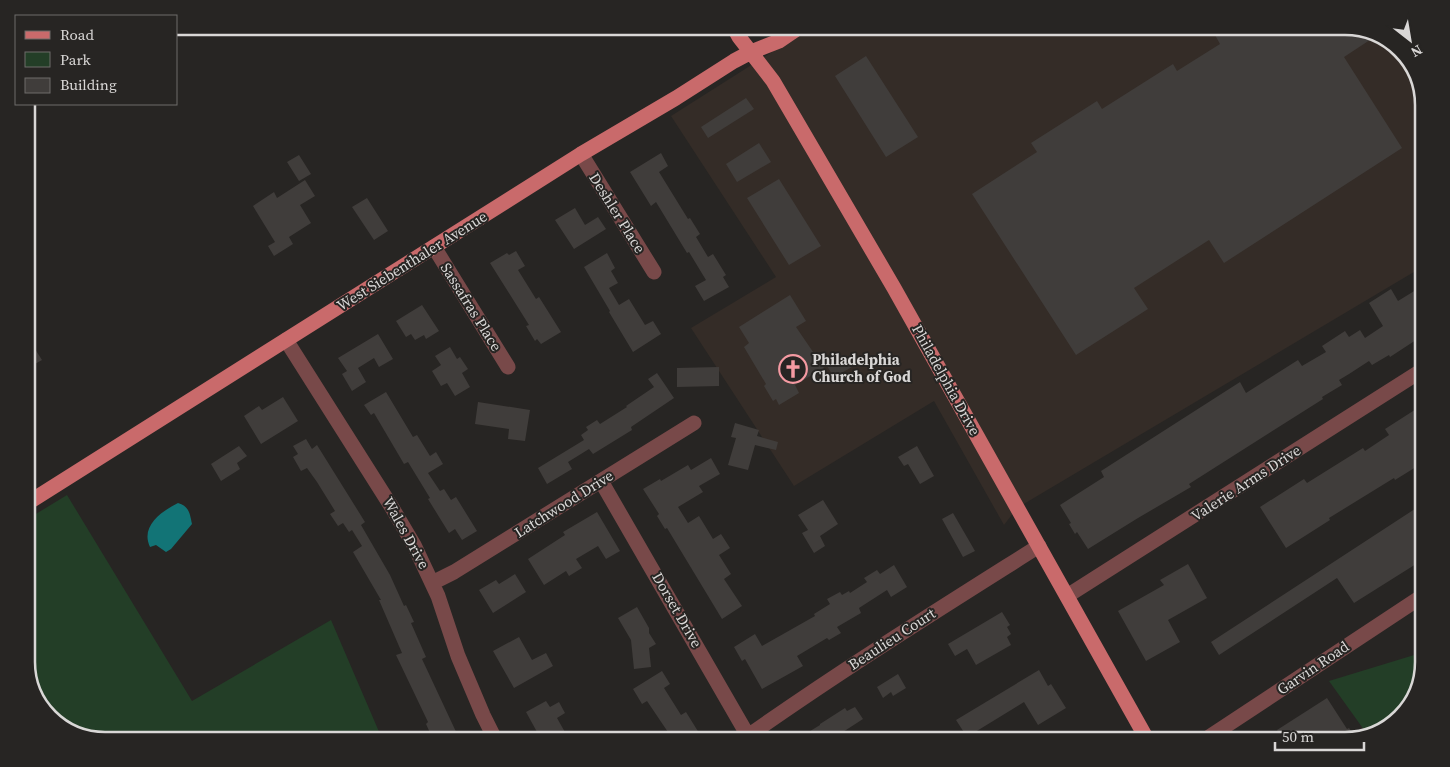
<svg xmlns="http://www.w3.org/2000/svg" width="1450" height="767" viewBox="0 0 1450 767" font-family="'Source Serif 4',serif">
<rect width="100%" height="100%" fill="#272523"/>
<!-- built -->
<path fill="#342c27" d="M813 26H1345L1380 34 1411 61 1424 100V266L1017 508 1004 525 934 401 794 486 691 328 776 277 671 116Z"/>
<!-- green -->
<path fill="#233e27" d="M67 495 192 701 331 620 383 741H105L70 733 40 706 26 668V520Z
M1424 652V662L1416 697 1389 728 1367 734 1329 681Z"/>
<!-- water -->
<path fill="#127476" d="M178 503C189 506 190 514 192 524L171 549 166 552 156 545 150 547C140 526 162 511 178 503Z"/>
<!-- building -->
<path fill="#403d3b" d="M1228 26H1345L1379 34 1344 57 1402 148 1224 263 1209 240 1134 288 1148 309 1076 355 972 194 1037 152 1031 143 1097 101 1102 109 1173 64 1177 71 1220 44 1215 35Z
M866 56 918 137 886 157 835 76Z
M746 98 754 109 708 138 701 127Z
M759 143 771 162 737 182 726 164Z
M661 153 668 166 659 172 688 219 690 218 700 234 696 237 708 257 713 254 726 275 723 277 729 287 704 301 695 286 706 280 689 252 687 253 656 202 651 206 630 172Z
M299 155 311 174 299 181 287 162Z
M779 179 821 246 789 265 747 198Z
M305 180 315 196 300 205 311 223 289 237 293 244 274 256 268 246 275 242 253 206 274 192 277 198Z
M367 198 388 231 374 240 352 207Z
M575 208 585 225 598 217 606 229 574 249 555 220Z
M516 251 525 266 518 270 536 299 539 297 561 332 541 344 537 339 535 341 526 326 529 325 490 263 507 253 509 255Z
M607 253 615 268 611 271 618 283 609 288 619 305 629 299 645 325 653 321 661 334 633 352 609 312 610 311 584 267Z
M1424 285V337L1417 341 1416 340 1390 357 1389 355 1372 365 1369 361 1349 374 1339 380 1342 385 1322 397 1323 399 1189 484 1191 487 1138 518 1088 549 1077 532 1075 534 1069 524 1071 523 1060 505 1104 477 1101 471 1240 382 1246 393 1298 360 1302 366 1326 352 1322 346 1345 331 1349 337 1360 330 1365 338 1383 326 1369 303 1391 289 1398 301Z
M790 295 806 321 796 327 824 368 795 385 799 393 779 405 776 399 773 401 764 386 766 384 744 347 749 343 739 327Z
M422 305 439 331 426 339 424 335 415 340 411 334 406 337 396 321Z
M378 334 393 359 379 367 374 358 358 368 366 382 352 391 342 374 347 371 338 358Z
M26 335 42 360 26 369Z
M450 347 457 359 460 357 468 369 462 373 470 387 455 396 447 383 441 386 432 371 441 365 435 356Z
M846 356 852 367 834 377 827 366Z
M719 367V386L677 387V368Z
M657 373 674 398 631 427 632 430 593 454 589 449 568 462 572 469 547 484 538 468 584 440 581 435 588 430 586 427 597 420 600 424 627 407 626 406 654 387 648 379Z
M386 392 413 437 417 435 430 456 436 452 443 464 428 473 440 491 444 489 451 500 456 497 477 531 462 540 455 529 449 533 428 499 430 498 408 462 404 464 374 413 371 415 364 405Z
M283 397 298 421 261 444 244 416 259 406 262 410Z
M478 402 530 410 525 441 508 439 509 429 475 424Z
M1424 404V462L1395 480 1394 478 1329 518 1330 520 1286 548 1260 507 1304 479 1307 483 1363 448 1365 451 1389 435 1385 429Z
M735 423 759 430 757 436 778 442 776 450 755 445 748 470 728 465 736 438 731 437Z
M306 439 312 449 317 445 365 522 361 525 390 575 404 606 406 605 414 622 411 623 426 657 422 659 458 736 453 738 455 741H437L433 733 431 735 426 724 428 722 396 655 402 653 379 600H381L353 552 362 546 352 530 349 532 343 523 338 526 330 514 335 511 317 482 307 468 301 471 293 457 298 454 293 446Z
M239 446 247 456 237 463 240 469 221 481 211 464Z
M917 446 934 476 920 484 908 464 904 466 898 457Z
M711 458 720 474 699 486 703 492 678 507 688 523 699 516 713 539 721 534 730 548 719 555 731 574 724 579 742 606 722 619 667 528 665 529 657 516 659 514 643 489 660 479 661 481 688 465 691 470Z
M823 500 838 524 820 536 825 546 814 553 802 533 808 530 798 515Z
M1424 503V559L1354 603 1337 578 1219 655 1211 642Z
M597 512 620 551 606 559 598 546 576 559 582 568 569 576 566 571 544 585 528 559 565 535 563 532Z
M953 513 975 551 963 557 942 519Z
M1188 564 1207 598 1168 620 1180 642 1146 661 1118 611 1164 585 1160 580Z
M894 565 907 587 891 597 887 590 859 608 861 613 837 627 841 633 829 640 827 638 797 656 803 666 762 689 745 659 742 661 734 647 755 634 762 646 815 616 814 614 830 604 827 599 840 592 842 595 849 591 850 593 867 582 864 578 877 570 880 574Z
M515 574 526 592 493 613 479 590 496 580 499 584Z
M637 607 649 628V633L656 644 649 648 651 667 634 669 631 640 618 618Z
M1002 612 1010 625 1007 627 1011 634 1007 637 1011 645 976 665 967 649 955 656 948 644Z
M519 637 532 660 546 653 553 666 514 688 493 651Z
M1039 670 1048 686 1051 684 1066 708 1038 725 1024 702 967 737 956 720Z
M662 671 670 684 664 688 681 715 686 712 704 741H674L647 701 642 704 633 689Z
M898 674 906 688 893 696 891 692 883 698 877 687Z
M1327 698 1347 729 1349 728 1354 735 1346 741H1284L1277 730Z
M546 701 550 707 559 702 565 713 557 718 570 741H542L526 712Z
M855 707 863 719 829 741H794L820 725V724L845 708 847 711Z"/>
<g fill="none" stroke-linecap="round" stroke-linejoin="round">
<!-- minor -->
<path stroke="#784949" stroke-width="15" d="M581 154 654 272
M434 247 508 367
M286 340 391 506 414 545 438 596 458 656 483 715 496 741
M601 481 751 741
M432 583 454 572 694 423
M1067 596 1424 369
M748 736C843 669 941 608 1039 546
M1203 741 1424 595"/>
<!-- major -->
<path stroke="#c96a6b" stroke-width="15" d="M733 26 739 37 773 81 894 288 1148 741
M26 504 581 154 676 98 734 61 751 52 779 41 801 26"/>
</g>
<!-- icons -->
<defs>
<symbol id="church-ring" viewBox="-11 -11 22 22"><circle r="9.5" fill="#272523" stroke="#f49aa2" stroke-width="1.5"/><path d="M-1.2-6h2.4v3.5h3.3v2.4h-3.3V6h-2.4V-.1h-3.3v-2.4h3.3Z" fill="#f49aa2"/></symbol>
</defs>
<g fill-rule="evenodd">
<use href="#church-ring" x="777" y="353" width="32" height="32"/>
</g>
<g text-anchor="middle" stroke-width="4" stroke-linejoin="round" paint-order="stroke">
<!-- street labels -->
<g font-size="15" fill="#d9d7d6" stroke="#272523">
<text transform="translate(617 213) rotate(58)" y="5">Deshler Place</text>
<text transform="translate(412 261) rotate(-32)" y="5">West Siebenthaler Avenue</text>
<text transform="translate(471 307) rotate(58)" y="5">Sassafras Place</text>
<text transform="translate(946 380) rotate(61)" y="5">Philadelphia Drive</text>
<text transform="translate(1246 483) rotate(-33)" y="5">Valerie Arms Drive</text>
<text transform="translate(564 504) rotate(-32)" y="5">Latchwood Drive</text>
<text transform="translate(406 533) rotate(61)" y="5">Wales Drive</text>
<text transform="translate(677 610) rotate(60)" y="5">Dorset Drive</text>
<text transform="translate(892 639) rotate(-33)" y="5">Beaulieu Court</text>
<text transform="translate(1313 668) rotate(-34)" y="5">Garvin Road</text>
</g>
<!-- poi labels -->
<g font-size="15" font-weight="bold" fill="#d9d7d6" stroke="#272523" text-anchor="start">
<text x="812" y="365">Philadelphia<tspan x="812" dy="17">Church of God</tspan></text>
</g>
</g>
<!-- crop -->
<path d="M0 0H1450V767H0ZM105 35H1345A70 70 0 0 1 1415 105V662A70 70 0 0 1 1345 732H105A70 70 0 0 1 35 662V105A70 70 0 0 1 105 35Z" fill="#272523" fill-rule="evenodd"/>
<path fill="none" stroke="#d9d7d6" stroke-width="2.5" d="M105 35H1345A70 70 0 0 1 1415 105V662A70 70 0 0 1 1345 732H105A70 70 0 0 1 35 662V105A70 70 0 0 1 105 35Z"/>
<!-- legend -->
<rect x="15" y="15" width="162" height="90" fill="#272523" stroke="#6e6c6b"/>
<rect x="25" y="31" width="25" height="8" fill="#c96a6b" stroke="#6e6c6b"/>
<text x="60" y="40" font-size="15" fill="#d9d7d6">Road</text>
<rect x="25" y="52" width="25" height="15" fill="#233e27" stroke="#6e6c6b"/>
<text x="60" y="65" font-size="15" fill="#d9d7d6">Park</text>
<rect x="25" y="78" width="25" height="15" fill="#403d3b" stroke="#6e6c6b"/>
<text x="60" y="90" font-size="15" fill="#d9d7d6">Building</text>
<!-- north arrow -->
<g transform="translate(1410 40) rotate(149)" stroke="#272523" stroke-width="4" paint-order="stroke">
<path d="M0-4L9 19L0 12L-9 19Z" fill="#d9d7d6"/>
<text y="-8" font-size="14" font-weight="bold" text-anchor="middle" fill="#d9d7d6">N</text>
</g>
<!-- scale -->
<path d="M1275 742v8h89v-8" fill="none" stroke="#d9d7d6" stroke-width="2.5"/>
<text x="1282" y="742" font-size="15" fill="#d9d7d6" stroke="#272523" stroke-width="4" paint-order="stroke">50 m</text>
</svg>
